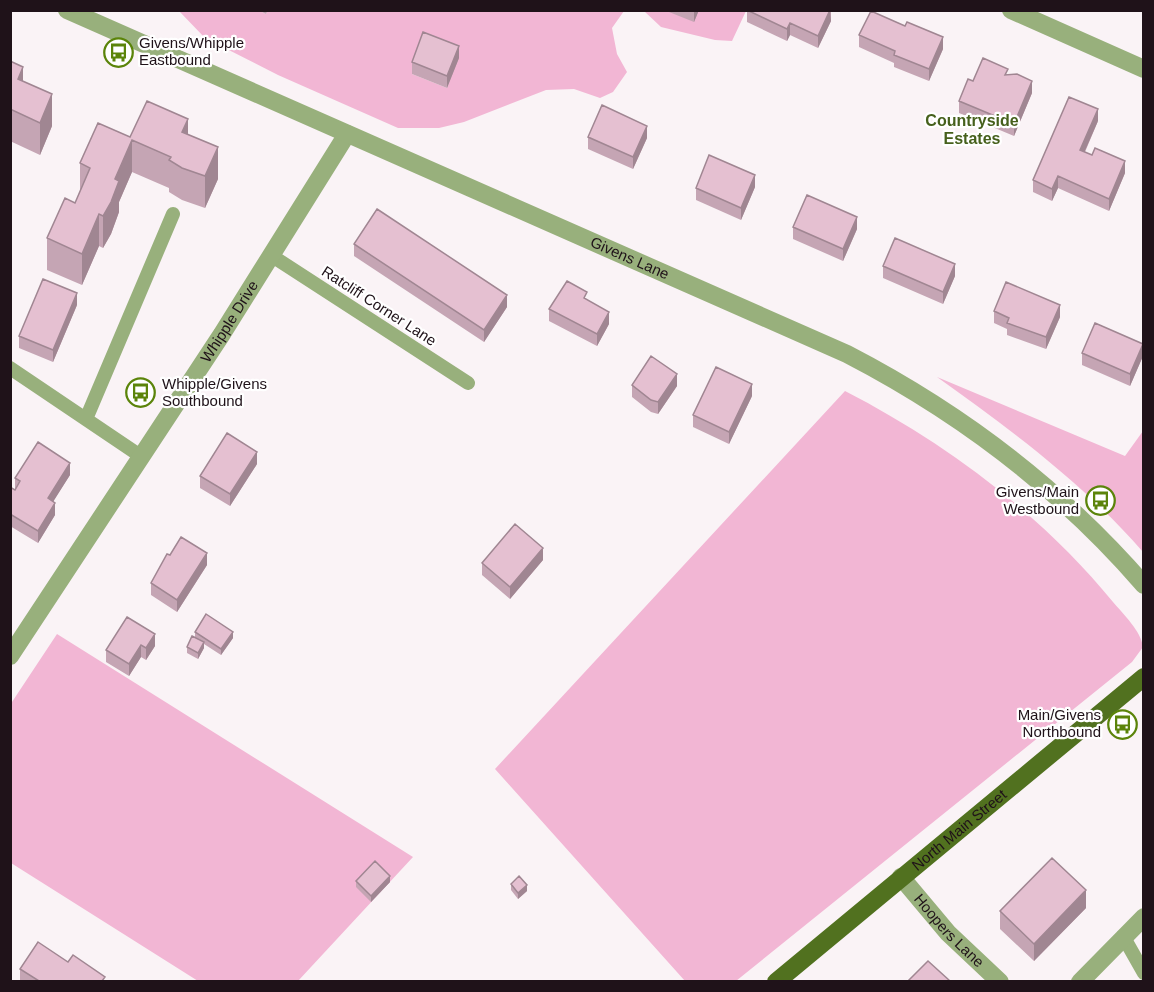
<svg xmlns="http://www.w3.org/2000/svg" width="1154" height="992" viewBox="0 0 1154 992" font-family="Helvetica,sans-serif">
<rect width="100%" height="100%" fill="#faf3f6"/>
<!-- green -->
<path fill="#f2b6d4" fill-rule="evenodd" d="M258 10 266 14 268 10 624 11 612 28 617 54 627 72 613 92 600 98 574 89 546 90 464 122 439 128H398L278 75 205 38 179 11ZM458 58 447 88 412 74Z
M644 11H746L732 41 715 40 661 27Z
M937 377 1125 456 1143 431V552C1083 483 1011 430 937 377Z
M845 391C946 443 1041 514 1113 602 1124 615 1141 631 1143 647L1132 662 736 981H685L495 769Z
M57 634 413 857 298 981H198L11 863 10 705Z"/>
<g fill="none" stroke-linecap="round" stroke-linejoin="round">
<!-- service -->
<path stroke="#98b07c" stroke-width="14" d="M272 256 468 383
M10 368 142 457
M86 419 173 214
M1123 936 1144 973"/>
<!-- minor -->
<g stroke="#98b07c" stroke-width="18">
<path d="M1011 10 1144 69"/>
<path id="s1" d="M10 656 222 334 347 134"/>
<path id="s2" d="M901 877 948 933 1000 982"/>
<path d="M1080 982 1144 917"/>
</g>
<!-- tertiary -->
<path stroke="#98b07c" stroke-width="18" id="s3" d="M67 10 847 354C961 413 1060 488 1144 585"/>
<!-- primary -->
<path stroke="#51711f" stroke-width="18" id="s4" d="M776 982 1144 677"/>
</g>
<!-- wall -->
<path fill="#c5a5b4" d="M258 10H268L266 14Z
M669 10H699L694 22 669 12Z
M747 10H831V21L818 48 790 35 787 41 747 22Z
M859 35 943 49 929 81 894 67V63L859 47Z
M459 58 447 88 412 74V62Z
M10 61 52 126 40 155 10 141Z
M1008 75 1032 93 1014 136 959 113V101L973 81Z
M1098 121 1085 152 1125 173 1109 211 1058 188 1052 201 1033 192V180Z
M188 134 218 179 205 208 182 200 169 192V188L132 172 119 202V212L111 234 103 248 99 246 82 285 47 270V238L75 203 80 191V163L130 137Z
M588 137 647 138 633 169 588 149Z
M755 187 741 220 696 200V188Z
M793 227 857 229 843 261 793 239Z
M354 244 507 307 484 342 354 256Z
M883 266 955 276 943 304 883 278Z
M587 299 609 324 597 346 549 321V309Z
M77 305 53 362 19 348V336Z
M994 311 1060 317 1046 349 1007 335V329L994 323Z
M1082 353 1143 356 1130 386 1082 365Z
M632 385 677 386 658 414 651 412 632 397Z
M752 396 729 444 693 427V415Z
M257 464 230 506 200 488V476Z
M70 475 53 501 55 515 38 543 10 526V487L15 490V478Z
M170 555 207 565 177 612 151 595V583Z
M543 560 510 599 482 575V563Z
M127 617 155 646 146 660 141 657 129 676 106 662V650Z
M195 632 233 638 221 655 204 644V648L198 659 187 653V647L195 637Z
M356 881 390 882 371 902 356 887Z
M511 884 527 891 518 899 511 890Z
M1086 908 1034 961 1000 929V911Z
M68 962 105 981H20V969Z"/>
<!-- shaded-wall -->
<path fill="#a08692" d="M694 10H699L694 22Z
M830 10 831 21 818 48V36Z
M790 23V35L787 41V29Z
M943 37V49L929 81V69Z
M459 46V58L447 88V76Z
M23 67V99L18 79Z
M1032 81V93L1014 136V124Z
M52 94V126L40 155V123Z
M1098 109V121L1080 162V150Z
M188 119V151L182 132Z
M647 126V138L633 169V157Z
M132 140V172L119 202V212L111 234 103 248V216L115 179Z
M218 147V179L205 208V176Z
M1125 161V173L1109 211V199Z
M755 175V187L741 220V208Z
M1058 176V188L1052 201V189Z
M99 214V246L82 285V254Z
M857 217V229L843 261V249Z
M955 264V276L943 304V292Z
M77 293V305L53 362V350Z
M507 295V307L484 342V330Z
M1060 305V317L1046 349V337Z
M609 312V324L597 346V334Z
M1143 344V356L1130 386V374Z
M677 374V386L658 414V402Z
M752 384V396L729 444V432Z
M257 452V464L230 506V494Z
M70 463V475L48 510V498Z
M55 503V515L38 543V531Z
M543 548V560L510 599V587Z
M207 553V565L177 612V600Z
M233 632V638L221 655V649Z
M155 634V646L146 660V648Z
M204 642V648L198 659V653Z
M141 645V657L129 676V664Z
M390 876V882L371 902V896Z
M527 885V891L518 899V893Z
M1086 890V908L1034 961V944Z"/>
<!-- building -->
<path fill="#e5c0d1" stroke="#a08692" stroke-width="1.5" d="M747 10H830L818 36 790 23 787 29Z
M871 11 905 26 907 22 943 37 929 69 894 55 895 51 859 35Z
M423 32 459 46 447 76 412 62Z
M983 58 1008 69 1005 75 1017 74 1032 81 1014 124 959 101 968 79 973 81Z
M10 61 23 67 18 79 52 94 40 123 10 109Z
M1069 97 1098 109 1080 150 1092 155 1095 148 1125 161 1109 199 1058 176 1052 189 1033 180Z
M147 101 188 119 182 132 218 147 205 176 182 168 169 160 171 157 132 140 115 179 119 181 111 202 103 216 99 214 82 254 47 238 65 198 75 203 90 168 80 163 98 123 130 137Z
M602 105 647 126 633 157 588 137Z
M709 155 755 175 741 208 696 188Z
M807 195 857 217 843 249 793 227Z
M377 209 507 295 484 330 354 244Z
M895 238 955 264 943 292 883 266Z
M43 279 77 293 53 350 19 336Z
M567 281 587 292 584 298 609 312 597 334 549 309Z
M1006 282 1060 305 1046 337 1007 323 1009 318 994 311Z
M1095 323 1143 344 1130 374 1082 353Z
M651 356 677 374 658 402 651 400 632 385Z
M716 367 752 384 729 432 693 415Z
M227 433 257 452 230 494 200 476Z
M38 442 70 463 48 498 55 503 38 531 10 514V487L15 490 20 481 15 478Z
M515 524 543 548 510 587 482 563Z
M181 537 207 553 177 600 151 583 167 554 170 555Z
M206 614 233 632 221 649 195 632Z
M127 617 155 634 146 648 141 645 129 664 106 650Z
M192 636 204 642 198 653 187 647Z
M1052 858 1086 890 1034 944 1000 911Z
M375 861 390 876 371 896 356 881Z
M519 876 527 885 518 893 511 884Z
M38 942 68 962 73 955 105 977 102 981H39L20 969Z
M928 961 950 981H908Z"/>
<!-- icons -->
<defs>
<symbol id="bus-ring" viewBox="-11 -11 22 22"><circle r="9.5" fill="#fff" stroke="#5b840a" stroke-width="1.5"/><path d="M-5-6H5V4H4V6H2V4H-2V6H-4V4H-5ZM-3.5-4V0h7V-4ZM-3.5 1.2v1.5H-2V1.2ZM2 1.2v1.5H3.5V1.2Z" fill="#5b840a"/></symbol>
</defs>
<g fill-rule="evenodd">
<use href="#bus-ring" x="102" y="36" width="33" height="33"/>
<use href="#bus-ring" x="124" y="376" width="33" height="33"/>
<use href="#bus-ring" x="1084" y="484" width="33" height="33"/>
<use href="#bus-ring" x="1106" y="708" width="33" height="33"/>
</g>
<g text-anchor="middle" stroke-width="4.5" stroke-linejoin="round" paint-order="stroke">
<!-- poi labels -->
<g font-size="15" fill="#1f1219" stroke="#fff" text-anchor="start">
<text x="139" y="48">Givens/Whipple<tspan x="139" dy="17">Eastbound</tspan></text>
<text x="162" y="389">Whipple/Givens<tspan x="162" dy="17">Southbound</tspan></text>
<text x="1079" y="497" text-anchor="end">Givens/Main<tspan x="1079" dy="17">Westbound</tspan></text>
<text x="1101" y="720" text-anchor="end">Main/Givens<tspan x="1101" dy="17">Northbound</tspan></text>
</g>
<!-- street labels -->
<g font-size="15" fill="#1f1219" stroke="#fff">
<text dy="5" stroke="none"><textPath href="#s3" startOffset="615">Givens Lane</textPath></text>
<text transform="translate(379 306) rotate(33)" y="5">Ratcliff Corner Lane</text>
<text dy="5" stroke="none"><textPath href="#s1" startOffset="400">Whipple Drive</textPath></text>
<text dy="5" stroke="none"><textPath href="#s4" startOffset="238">North Main Street</textPath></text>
<text dy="5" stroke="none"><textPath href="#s2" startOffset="72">Hoopers Lane</textPath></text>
</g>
<!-- neighbourhood labels -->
<g font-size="16" font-weight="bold" fill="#46601c" stroke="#fff">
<text x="972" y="126">Countryside<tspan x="972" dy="18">Estates</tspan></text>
</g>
</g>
<!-- border -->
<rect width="1154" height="992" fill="none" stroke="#1f1219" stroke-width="24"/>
</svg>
